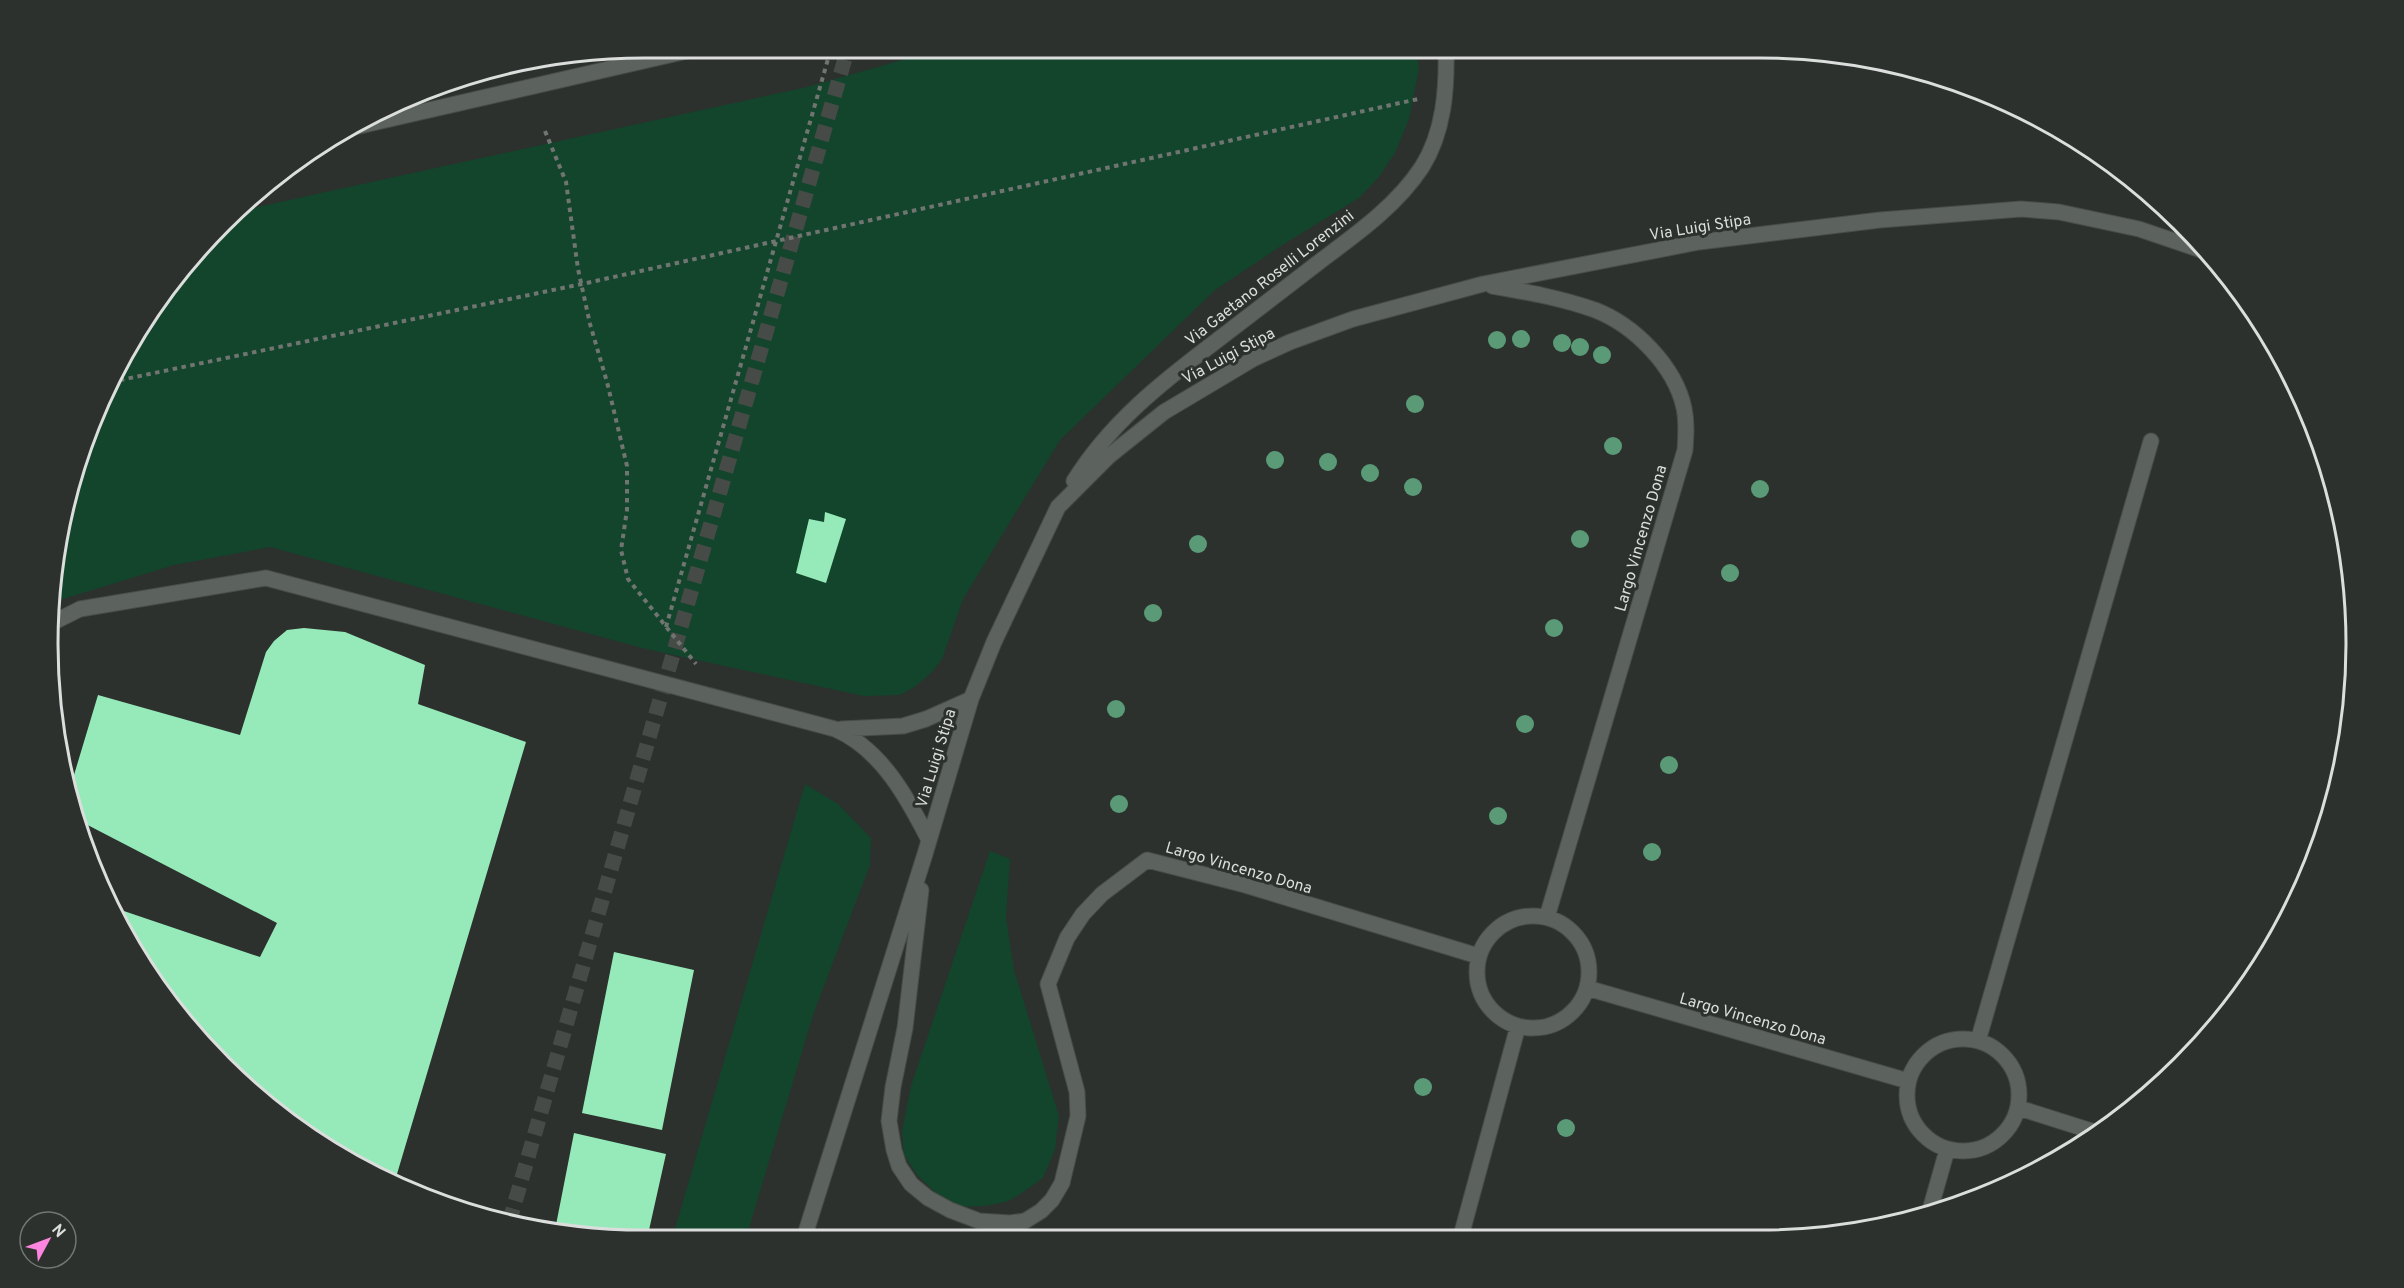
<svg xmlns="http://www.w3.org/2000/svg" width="2404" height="1288" viewBox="0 0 2404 1288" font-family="Overpass,sans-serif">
<rect width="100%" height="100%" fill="#2c312e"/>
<!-- green -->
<path fill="#12452c" d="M945 48 1416 49 1419 68 1409 119 1395 153 1378 178 1359 198 1284 244 1215 290 1060 440 963 599 942 659 932 672 916 686 900 695 864 696 646 649 270 547 174 565 50 603 68 490 94 416 148 313 196 251 239 211 807 87Z
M805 784 838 804 871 838 870 865 814 1012 746 1238 672 1239Z
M990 851 1010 859 1006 917 1014 970 1059 1116 1055 1149 1043 1178 1019 1195 1006 1202 984 1206 957 1207 937 1194 917 1175 904 1155 902 1132 911 1086Z"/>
<!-- building -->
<path fill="#96eab9" d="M825 512 846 519 826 583 796 573 809 519 824 522Z
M304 628 345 632 425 665 418 704 526 742 394 1184 380 1178 281 1117 222 1065 149 975 109 906 260 957 277 923 76 819 68 795 98 695 240 735 266 652 274 641 287 630Z
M614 952 694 970 662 1130 582 1113Z
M574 1133 666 1154 647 1239H605L555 1230Z"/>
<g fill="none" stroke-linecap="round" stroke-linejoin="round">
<!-- minor-tunnel -->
<path stroke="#464b48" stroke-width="15" stroke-dasharray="15 8" stroke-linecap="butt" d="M509 1223 848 48"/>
<defs>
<path id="minor" d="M342 130 700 48
M1492 286C1527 292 1561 298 1595 310 1634 325 1675 366 1684 408 1687 422 1686 436 1685 450L1547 917
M1074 481C1110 423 1161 383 1215 342 1251 314 1287 287 1323 259 1358 233 1397 205 1422 167 1444 132 1447 89 1446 49
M50 624 80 609 266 578 835 729C881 749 907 797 929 840
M841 729 903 726 926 719 971 699
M921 890 905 1028 893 1087 889 1121 894 1150 899 1166 911 1184 928 1198 950 1210 979 1221 1010 1223 1025 1221 1041 1211 1052 1200 1062 1183 1078 1116 1077 1092 1048 984 1067 938 1083 914 1102 894 1147 860 1245 885 1478 956
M1477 972a56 56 0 1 1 112 0a56 56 0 1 1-112 0Z
M1587 988 1908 1081
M1907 1095a56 56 0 1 1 112 0a56 56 0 1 1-112 0Z
M1978 1041 2151 441
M2019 1108 2098 1133
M1930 1210 1947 1150
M1461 1236 1518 1026
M804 1238 925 854 971 699 994 642 1058 507 1109 456 1164 412 1253 359 1290 342 1353 319 1483 284 1699 242 1880 220 2021 209 2059 212 2139 229 2210 253"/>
</defs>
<!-- minor casing -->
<use href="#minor" stroke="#484c49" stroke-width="17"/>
<!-- path -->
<path stroke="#717572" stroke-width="4" stroke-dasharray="4.5 4.5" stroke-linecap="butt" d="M545 131 566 182 578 269 590 324 607 382 627 466V510L621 550 628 579 696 664
M111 382 582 284 1418 99
M666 627 828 59"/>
<!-- minor -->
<use href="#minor" stroke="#5c625e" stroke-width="15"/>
</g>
<!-- trees -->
<g fill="#5a9a77">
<circle cx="1521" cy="339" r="9"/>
<circle cx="1497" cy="340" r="9"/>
<circle cx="1562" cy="343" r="9"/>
<circle cx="1580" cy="347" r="9"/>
<circle cx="1602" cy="355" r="9"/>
<circle cx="1415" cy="404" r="9"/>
<circle cx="1613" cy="446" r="9"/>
<circle cx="1275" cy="460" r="9"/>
<circle cx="1328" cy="462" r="9"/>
<circle cx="1370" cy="473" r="9"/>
<circle cx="1413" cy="487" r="9"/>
<circle cx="1760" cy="489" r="9"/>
<circle cx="1580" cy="539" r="9"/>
<circle cx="1198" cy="544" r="9"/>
<circle cx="1730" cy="573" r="9"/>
<circle cx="1153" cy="613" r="9"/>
<circle cx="1554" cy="628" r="9"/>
<circle cx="1116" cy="709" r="9"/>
<circle cx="1525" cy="724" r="9"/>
<circle cx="1669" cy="765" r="9"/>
<circle cx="1119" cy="804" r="9"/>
<circle cx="1498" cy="816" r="9"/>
<circle cx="1652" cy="852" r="9"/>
<circle cx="1423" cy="1087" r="9"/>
<circle cx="1566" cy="1128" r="9"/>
</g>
<g text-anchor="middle" stroke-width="6" stroke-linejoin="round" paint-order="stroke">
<!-- street labels -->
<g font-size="16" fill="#dbdedc" stroke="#2c312e">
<text transform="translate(1700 226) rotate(-9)" y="6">Via Luigi Stipa</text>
<text transform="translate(1269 277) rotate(-38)" y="6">Via Gaetano Roselli Lorenzini</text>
<text transform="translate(1228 355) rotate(-28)" y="6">Via Luigi Stipa</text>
<text transform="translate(1640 538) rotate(-74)" y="6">Largo Vincenzo Dona</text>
<text transform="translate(935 758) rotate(-73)" y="6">Via Luigi Stipa</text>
<text transform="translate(1239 867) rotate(16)" y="6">Largo Vincenzo Dona</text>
<text transform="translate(1753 1018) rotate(16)" y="6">Largo Vincenzo Dona</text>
</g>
</g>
<!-- crop -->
<path d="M0 0H2404V1288H0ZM644 58H1760A586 586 0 0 1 2346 644V644A586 586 0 0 1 1760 1230H644A586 586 0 0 1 58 644V644A586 586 0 0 1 644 58Z" fill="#2c312e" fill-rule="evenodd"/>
<path fill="none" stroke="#dbdedc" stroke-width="3" d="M644 58H1760A586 586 0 0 1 2346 644V644A586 586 0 0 1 1760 1230H644A586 586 0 0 1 58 644V644A586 586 0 0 1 644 58Z"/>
<!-- north arrow -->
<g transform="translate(48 1240) rotate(49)"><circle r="28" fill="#2c312e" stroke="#727674" stroke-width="1.5"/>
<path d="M0-4.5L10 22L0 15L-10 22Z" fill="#fe85df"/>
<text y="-9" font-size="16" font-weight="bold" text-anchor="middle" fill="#dbdedc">N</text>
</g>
</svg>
